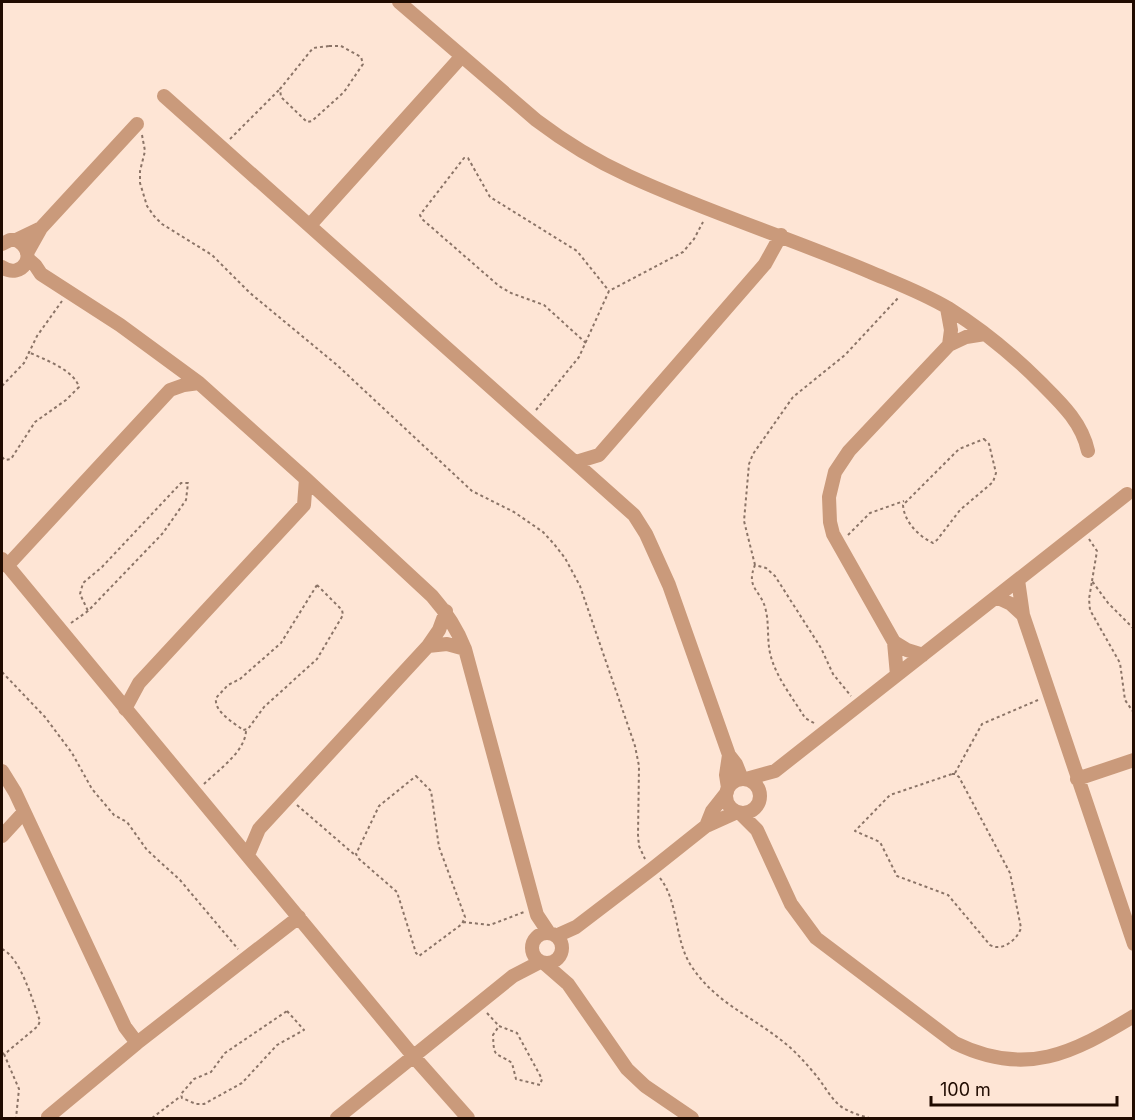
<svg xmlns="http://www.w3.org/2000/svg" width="1135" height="1120" viewBox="0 0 1135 1120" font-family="Inter,sans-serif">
<rect width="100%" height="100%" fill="#fee5d5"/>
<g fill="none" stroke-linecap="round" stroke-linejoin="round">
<!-- path -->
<path stroke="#8b7467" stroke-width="2" stroke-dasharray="3 3" stroke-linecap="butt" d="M329 46H341L361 57 363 64 344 92 312 121 307 122 281 97 280 89 313 48Z
M142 135 145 151 140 171V183L147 206 154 216 162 224 212 255 250 293 337 365 472 491 514 512 543 532 554 544 565 558 580 586 635 746 639 766 638 835 639 846 645 859
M230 139 279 90
M586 343 544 305 511 293 499 286 422 219 420 215 464 158H468L490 197 577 251 609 291
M2 386 24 363 37 336 62 301
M536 410 579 357 609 291 683 252 694 239 703 222
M984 439 989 444 996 473 993 482 960 510 937 540 933 543C918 536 904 521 903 505L959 449Z
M2 457 5 460 11 459 35 422 66 400 79 387C74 370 44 359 28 352
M848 535 870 513 904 501
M1089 539 1097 551 1092 581
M755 565 744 521 749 464 753 454 793 397 845 355 899 297
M317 585 342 610 343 615 317 659 264 707 248 729 243 730C233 722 214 712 216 698L228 685 240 679 281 643Z
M71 623 88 611 163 533 186 500 188 483H181L102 567 83 583 80 594 88 611
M1134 629 1108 603 1092 581 1089 599 1090 610 1120 663 1125 700 1134 713
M2 672 45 717 72 753 92 789 114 815 127 822 147 850 180 880 238 949
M814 723 805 718C793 698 775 676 770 653 767 639 769 624 766 611 762 590 745 589 755 565L766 568 775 576 821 648 833 674 851 696
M955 773 982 724 1038 700
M952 774H955L959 777 1010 873 1021 928C1017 940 1002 952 990 945L948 895 897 876 880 842 855 831 890 795Z
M416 776 431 791 439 847 465 917 462 924 419 956 416 953 397 892 359 859 356 854 379 806Z
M204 784C218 770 245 752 246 731
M297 805 356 856
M660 878C679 903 674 937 690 964 714 1002 748 1014 781 1040 793 1049 804 1061 814 1073 823 1083 829 1096 839 1105 848 1112 859 1115 869 1118
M463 922 490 925 524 912
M2 949C21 958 33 1002 40 1021L38 1026 7 1052 2 1054
M287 1011 304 1030 277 1045 242 1083 204 1104H196L182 1098 181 1094 194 1079 211 1072 225 1053Z
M487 1013 499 1026
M499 1026 517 1033 542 1079 540 1085 516 1079 512 1063C495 1051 494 1060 493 1035Z
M4 1054 19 1089 16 1118
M152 1118 181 1096
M1133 1118H1134"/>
<!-- minor -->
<path stroke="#ca9a7b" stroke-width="14" d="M399 2 536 120C565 142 596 161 629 176 707 212 790 238 870 272 896 283 923 293 948 308 981 329 1012 354 1040 382 1060 402 1082 422 1088 451
M164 96 634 515 646 534 669 585 729 755 736 764 742 779
M310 225 462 56
M2 244 10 240H16L41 228
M27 253 41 228 137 124
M28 259 35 265 41 274 120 325 199 383 306 479 432 596C447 613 457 629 465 649L537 915 549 933
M2 267C22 281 40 252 16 240
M947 308 951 330 949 345
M576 462 599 455 765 264 781 235
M2 559 414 1057 468 1118
M7 566 170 390 184 385 199 383
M1018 580 1023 615 1134 944
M996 597 1011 604 1023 615
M894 642 907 650 923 655
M428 646 447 644 465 649
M897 675 894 642 833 534 830 522 829 497 835 472 849 451 949 345 966 337 985 334
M125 709 139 683 304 505 306 479
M2 771 15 792 125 1027 137 1043
M726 796a17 17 0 1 1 34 0a17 17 0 1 1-34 0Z
M746 779 775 771 1127 494
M1077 779 1134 760
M728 788 726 775 729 755
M740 813 757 830 791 904 816 938 955 1043C1026 1078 1073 1053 1134 1016
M706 826 712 811 727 792
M2 836 24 812
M248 855 259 829 428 646 439 630 446 611
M532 948a15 15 0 1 1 30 0a15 15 0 1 1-30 0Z
M556 936 576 927 652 869 706 826 737 812
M545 964 568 984 627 1069 645 1086 692 1118
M48 1117 137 1043 299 917
M337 1118 513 976 540 962"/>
</g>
<!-- border -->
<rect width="1135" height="1120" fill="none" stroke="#200b00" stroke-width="6"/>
<!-- scale -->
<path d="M931 1096v9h186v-9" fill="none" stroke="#200b00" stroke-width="3"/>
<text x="940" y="1096" font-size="18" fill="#200b00" stroke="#fee5d5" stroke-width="4.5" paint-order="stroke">100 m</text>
</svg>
